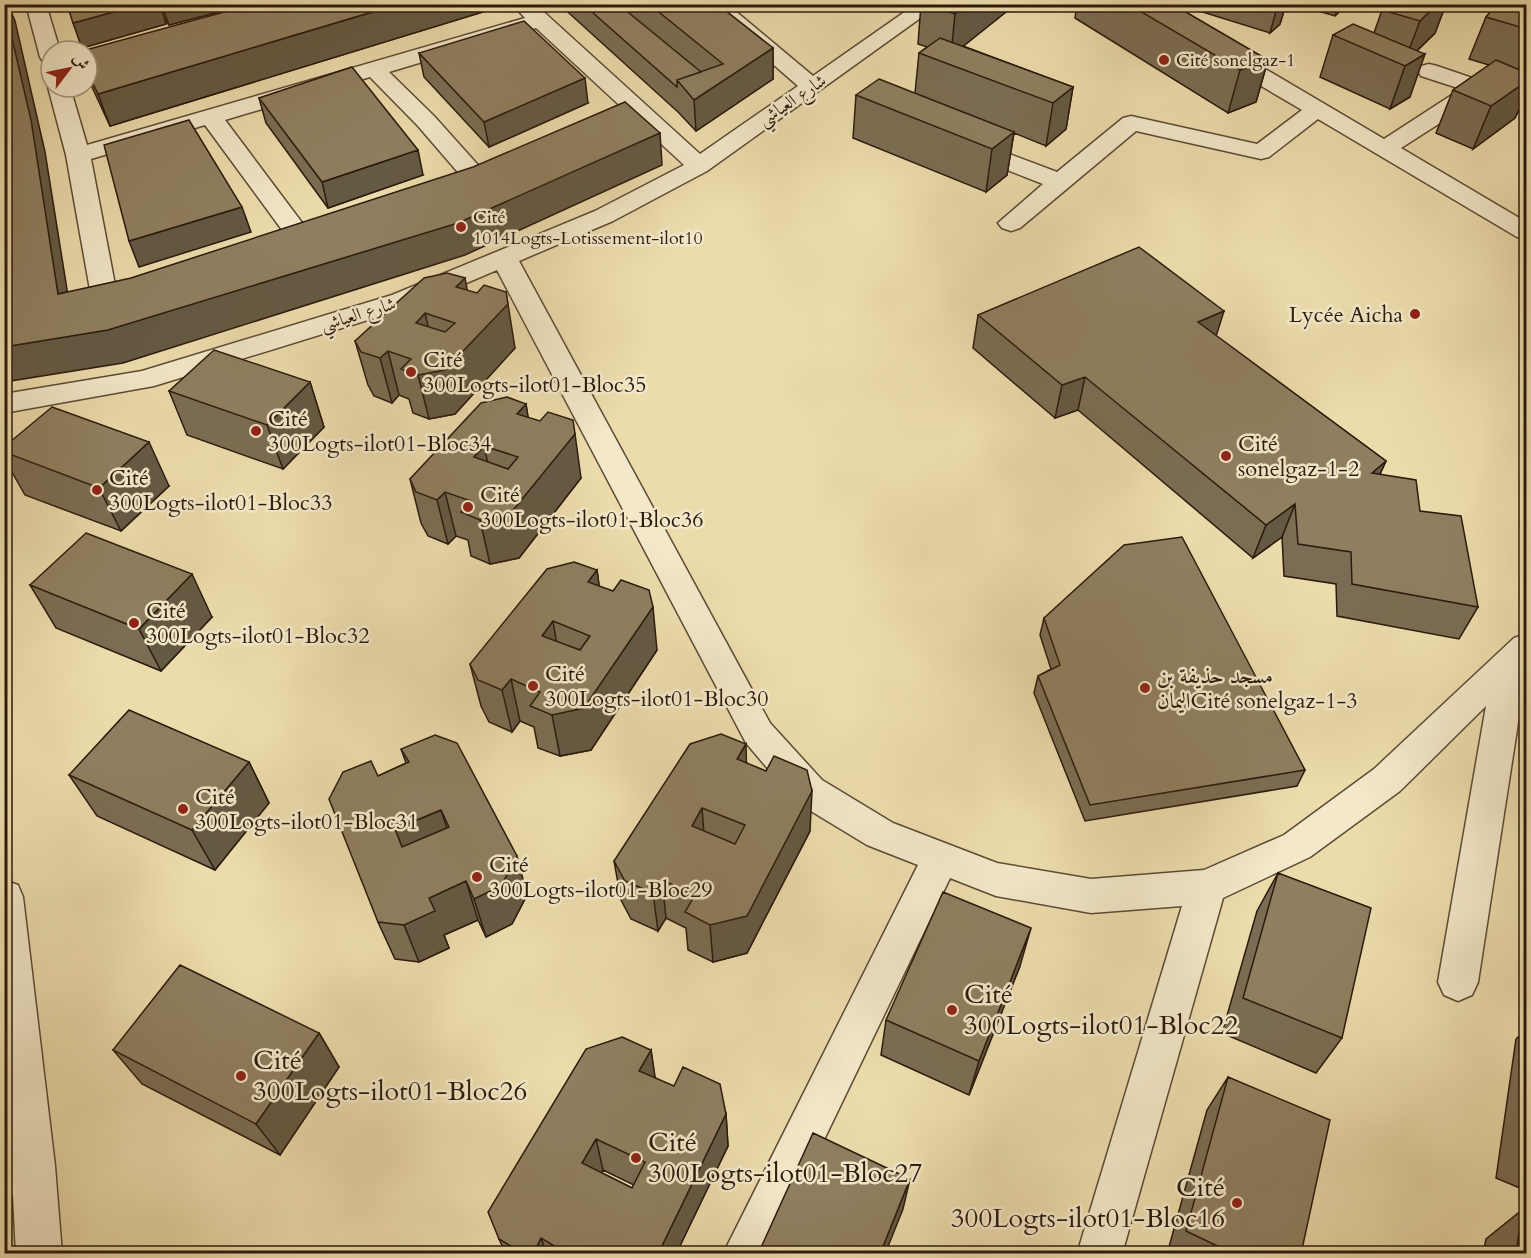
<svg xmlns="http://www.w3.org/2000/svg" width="1531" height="1258" viewBox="0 0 1531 1258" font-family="Cardo,Amiri,serif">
<rect width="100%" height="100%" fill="#ecdcac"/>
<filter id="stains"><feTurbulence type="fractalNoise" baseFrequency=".00333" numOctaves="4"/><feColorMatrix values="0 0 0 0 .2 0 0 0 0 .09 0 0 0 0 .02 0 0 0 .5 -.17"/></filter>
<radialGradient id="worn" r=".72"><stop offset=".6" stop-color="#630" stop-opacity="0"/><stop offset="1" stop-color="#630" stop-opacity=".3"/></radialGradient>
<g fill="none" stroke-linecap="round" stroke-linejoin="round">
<defs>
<path id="minor" d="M26 4H46L60 51H51V64L43 62 40 57Z
M535 4 700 154 798 86 704 4H727L813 76 916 4H940L707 171 613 221 519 261 770 723 822 780 893 823 997 863 1091 879 1204 870 1284 835 1374 769 1514 638 1526 634V671L1478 982 1472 995 1458 1001 1444 995 1438 982 1486 706 1400 791 1310 857 1223 898 1122 1254H1077L1182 906 1091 913 996 896 950 878 769 1254H723L918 865 867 845 796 802 746 743 497 270 410 307 154 386 4 413V394L142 371 392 295 595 211 684 165 536 28 389 72 434 116 486 174 489 179 486 184 477 186 468 184 418 126 370 77 225 120 315 240 311 245 302 248 293 245 205 125 91 159 116 290 132 286 141 288 145 294 141 300 105 309 96 307 92 301 66 155 48 87 51 82V87H70L87 145 525 18 513 5Z
M1225 48 1233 50 1384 139 1461 89 1421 76 1418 71 1421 66 1429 64 1437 66 1487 83 1490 88 1487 93 1401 148 1526 222V239L1517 237 1318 119 1269 157 1261 159 1136 131 1020 228 1011 231 1002 228 998 223 1043 184 959 151 955 146 959 141 967 139 975 141 1057 172 1123 118 1131 116 1257 144 1302 110 1217 60 1214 55 1217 50Z
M4 880 18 885 23 897 55 1166 62 1254H16L13 1195 4 1198V1154L10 1152 4 1097Z"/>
</defs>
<!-- minor casing -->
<use href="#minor" stroke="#5b4a35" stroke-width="3"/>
<!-- minor -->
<use href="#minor" fill="#f3e8c9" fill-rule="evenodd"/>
</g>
<!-- wall -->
<path fill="#7b6d53" stroke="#2b1a0d" stroke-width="1.5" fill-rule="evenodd" d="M67 4H249L169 25 164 18 166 24 82 48Z
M253 4H485L486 11 110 126 87 76V51Z
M559 4H717L773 48V79L696 131 678 112Z
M921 4H1016L963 46 1073 87 1066 129 1046 146 1014 133 1007 175 986 192 853 138 856 95 915 93 919 53 927 47 918 44Z
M1077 4H1172L1268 60 1256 102 1228 113 1075 18Z
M1198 4H1286L1280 24 1270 33 1196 10Z
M1311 4H1358L1352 11 1342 9 1335 16 1318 11 1319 7Z
M1388 4H1446L1435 33 1417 51 1410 97 1390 109 1320 77 1333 35 1374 33 1382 10Z
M1497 4H1527V92L1515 118 1473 149 1436 133 1453 90 1489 65 1469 59 1486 17Z
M419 53 588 103 489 147 424 77Z
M259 98 423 175 328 208 266 123Z
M467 290 515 348 455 414 429 419 413 413 409 399 399 395 392 403 374 396 368 385 355 341Z
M978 315 1216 336 1386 461 1380 474 1420 511 1478 607 1459 639 1337 616 1336 584 1284 576 1282 537 1253 558 1078 410 1055 418 973 348Z
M310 382 324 427 283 469 187 435 169 391Z
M526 404 528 418 581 478 519 558 490 564 471 556 468 540 456 536 448 544 428 536 421 523 410 479Z
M1527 421V431L1522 429Z
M4 447 169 486 121 531 25 495 4 458Z
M597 570 599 586 657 650 591 750 560 756 538 748 534 727 520 721 512 732 489 722 481 706 470 664Z
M30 585 212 617 161 671 56 628Z
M1044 618 1305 770 1297 786 1085 821 1034 693 1038 676 1051 669 1040 635Z
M401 749 527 895 512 924 486 937 478 920 444 935 449 948 419 962 395 959 378 922V776L406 763Z
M249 762 269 803 215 870 97 816 69 775Z
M747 763 810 831 747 953 713 962 688 950 686 928 666 918 658 931 631 919 621 900 614 861Z
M1278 873 1342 1038 1316 1073 1222 1033 1257 911Z
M1020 966 969 1095 881 1055 886 1020Z
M1527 1028V1191L1496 1178 1516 1039Z
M319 1033 339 1067 280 1155 142 1084 113 1050Z
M651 1050 655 1078 726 1114 728 1146 676 1254H506L499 1239ZM603 1170 634 1185 632 1188 602 1173Z
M1228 1077 1301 1254H1167L1207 1110Z
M1522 1210 1527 1254H1483L1486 1239Z"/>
<!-- shaded-wall -->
<path fill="#645943" stroke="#2b1a0d" stroke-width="1.5" d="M5 4H8L15 21 45 152 73 327 58 294Z
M143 4H160L166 24 82 48 73 23Z
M180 4H249L169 25 163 9Z
M399 4H485L486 11 110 126 98 94Z
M968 4H1016L951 56 955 14Z
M1278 4H1286L1280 24 1270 33Z
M1339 4H1344L1342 9 1335 16Z
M1354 4H1358L1352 11Z
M1437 4H1446L1435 33 1404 63 1420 21Z
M773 48V79L696 131 694 100Z
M1425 54 1410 97 1390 109 1405 66Z
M1268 60 1256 102 1228 113 1240 70Z
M585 78 588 103 489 147 484 122Z
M1527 81V92L1515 118 1473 149 1491 106Z
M1073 87 1066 129 1046 146 1053 103Z
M1014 132 1007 175 986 192 992 149Z
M660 133 662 165 465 255 123 363 4 382V347Z
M418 150 423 175 328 208 322 182Z
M242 207 251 232 139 267 129 241Z
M465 278 473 322 456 287Z
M506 292 515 348 455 414 429 419 418 375Z
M1224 311 1214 343 1198 322Z
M425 313 435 357 416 323Z
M388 351 399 395 392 403 380 358Z
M1085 377 1078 410 1055 418 1062 385Z
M310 382 324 427 283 469 267 425Z
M526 404 533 448 517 414Z
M575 434 581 478 519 558 490 564 480 520Z
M149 442 169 486 121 531 99 488Z
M484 446 494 490 474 457Z
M1386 461 1371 494 1372 473Z
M445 492 456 536 448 544 437 500Z
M1295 504 1282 537 1253 558 1266 525Z
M597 570 603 613 588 582Z
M192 574 212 617 161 671 139 629Z
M653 607 657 650 591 750 560 756 552 715Z
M553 621 560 664 542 636Z
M511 679 520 721 512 732 502 690Z
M746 744 747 785 737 759Z
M249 762 269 803 215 870 192 830Z
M812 791 810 831 747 953 713 962 710 925Z
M702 808 705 848 692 826Z
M441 810 454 849 410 869 395 829Z
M517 856 527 895 512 924 486 937 474 899Z
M662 880 666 918 658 931 653 893Z
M466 881 478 920 444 935 449 948 419 962 404 925 429 898Z
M1031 928 1020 966 969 1095 979 1061Z
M319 1033 339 1067 280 1155 256 1124Z
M651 1050 656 1084 639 1071Z
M726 1114 728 1146 676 1254H658Z
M596 1139 603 1170 591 1194 582 1163Z
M910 1179 903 1209 885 1254H880Z
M541 1238 547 1254H533Z"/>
<!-- building -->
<path fill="#8f7f60" stroke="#2b1a0d" stroke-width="1.5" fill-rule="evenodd" d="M4 4 31 120 58 294 131 278 473 167 625 102 660 133 458 223 108 330 4 347Z
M67 4H143L73 23Z
M161 4H180L163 9Z
M253 4H399L98 94 87 71V51H82Z
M583 4H618L701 72 677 80V87Z
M649 4H717L773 48 694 100 677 80 723 64Z
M927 4H968L955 14Z
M1128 4H1172L1268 60 1240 70Z
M1388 4H1437L1420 21 1382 10Z
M1497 4H1506L1527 10V29L1486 17Z
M524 21 585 78 484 122 419 53Z
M1353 24 1425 54 1405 66 1333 35Z
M940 38 1073 87 1053 103 919 53Z
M1496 60 1527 73V81L1491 106 1453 90Z
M352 67 418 150 322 182 259 98Z
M879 79 1014 132 992 149 856 95Z
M189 120 242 207 129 241 104 145Z
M1139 247 1224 311 1198 322 1386 461 1372 473 1416 480 1420 511 1461 516 1478 607 1352 584 1351 552 1298 544 1295 504 1266 525 1085 377 1062 385 978 315Z
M447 273 465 278 456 287 477 293 484 285 506 292 508 304 445 370 418 375 401 369 411 359 388 351 380 358 361 352 355 341 424 278ZM425 313 455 323 445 332 416 323Z
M214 350 310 382 267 425 169 391Z
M507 397 526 404 517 414 540 421 548 412 573 420 575 434 510 514 480 520 461 512 471 501 445 492 437 500 416 492 410 479 481 403ZM484 446 518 457 508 469 474 457Z
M52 407 149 442 99 488 4 452V447Z
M86 533 192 574 139 629 30 585Z
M1182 537 1305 770 1090 805 1038 676 1060 665 1044 618 1124 545Z
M574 562 597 570 588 582 613 591 621 580 649 590 653 607 584 708 552 715 530 706 540 692 511 679 502 690 478 680 470 664 547 569ZM553 621 590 636 580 650 542 636Z
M129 710 249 762 192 830 69 775Z
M721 734 746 744 737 759 766 771 774 756 807 770 812 791 747 916 710 925 685 912 695 895 662 880 653 893 625 881 614 861 690 744ZM702 808 745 825 735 844 692 826Z
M435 735 457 743 517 856 501 886 474 899 466 881 429 898 435 911 404 925 378 922 329 799 343 772 371 761 378 776 409 762 401 749ZM441 810 449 827 402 847 395 829Z
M1278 873 1371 908 1342 1038 1243 998Z
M943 892 1031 928 979 1061 886 1020Z
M180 965 319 1033 256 1124 113 1050Z
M622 1037 651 1050 639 1071 674 1086 683 1067 720 1084 726 1114 658 1254H568L541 1238 533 1254H524L499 1239 488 1212 586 1049ZM596 1139 645 1162 632 1188 582 1163Z
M1228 1077 1330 1120 1301 1254H1234L1186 1231Z
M813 1133 910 1179 880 1254H758Z
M1522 1210 1527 1212V1254H1516Z"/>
<!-- markers -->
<g fill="#8f2418" stroke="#f3e8c9" stroke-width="2">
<circle cx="1164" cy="60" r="6"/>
<circle cx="461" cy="227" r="6"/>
<circle cx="1415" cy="314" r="6"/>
<circle cx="411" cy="372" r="6"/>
<circle cx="256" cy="431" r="6"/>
<circle cx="1226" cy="456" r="6"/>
<circle cx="97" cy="490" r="6"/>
<circle cx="468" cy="507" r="6"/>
<circle cx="134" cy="623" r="6"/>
<circle cx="533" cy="686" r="6"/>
<circle cx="1145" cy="688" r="6"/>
<circle cx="183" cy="809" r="6"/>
<circle cx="477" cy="877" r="6"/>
<circle cx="952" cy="1010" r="6"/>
<circle cx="241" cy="1076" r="6"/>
<circle cx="636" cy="1158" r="6"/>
<circle cx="1237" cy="1203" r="6"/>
</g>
<g text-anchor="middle" stroke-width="5" stroke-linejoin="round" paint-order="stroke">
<!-- far-poi labels -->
<g font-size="18" fill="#2b1a0d" stroke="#f3e8c9" text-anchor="start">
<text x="1176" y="66">Cité sonelgaz-1</text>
<text x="473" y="223">Cité<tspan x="473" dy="21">1014Logts-Lotissement-ilot10</tspan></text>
</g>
<!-- far-street labels -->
<g font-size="18" fill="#2b1a0d" stroke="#f3e8c9">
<text transform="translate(792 100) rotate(-34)" y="6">شارع العياشي</text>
<text transform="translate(358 314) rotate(-17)" y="6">شارع العياشي</text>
</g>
<!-- poi labels -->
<g font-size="22" fill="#2b1a0d" stroke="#f3e8c9" text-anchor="start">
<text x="1403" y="322" text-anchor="end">Lycée Aicha</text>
<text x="423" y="367">Cité<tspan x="423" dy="25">300Logts-ilot01-Bloc35</tspan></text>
<text x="268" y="426">Cité<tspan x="268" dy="25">300Logts-ilot01-Bloc34</tspan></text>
<text x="1238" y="451">Cité<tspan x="1238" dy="25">sonelgaz-1-2</tspan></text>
<text x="109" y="485">Cité<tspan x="109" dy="25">300Logts-ilot01-Bloc33</tspan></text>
<text x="480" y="502">Cité<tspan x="480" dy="25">300Logts-ilot01-Bloc36</tspan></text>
<text x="146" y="618">Cité<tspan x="146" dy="25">300Logts-ilot01-Bloc32</tspan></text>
<text x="545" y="681">Cité<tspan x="545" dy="25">300Logts-ilot01-Bloc30</tspan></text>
<text x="1157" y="683">مسجد حذيفة بن<tspan x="1157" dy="25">اليمانCité sonelgaz-1-3</tspan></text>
<text x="195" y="804">Cité<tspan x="195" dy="25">300Logts-ilot01-Bloc31</tspan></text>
<text x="489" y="872">Cité<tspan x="489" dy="25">300Logts-ilot01-Bloc29</tspan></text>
</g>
<!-- near-poi labels -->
<g font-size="27" fill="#2b1a0d" stroke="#f3e8c9" text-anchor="start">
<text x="964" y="1003">Cité<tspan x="964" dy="31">300Logts-ilot01-Bloc22</tspan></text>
<text x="253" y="1069">Cité<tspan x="253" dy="31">300Logts-ilot01-Bloc26</tspan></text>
<text x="648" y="1151">Cité<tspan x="648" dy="31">300Logts-ilot01-Bloc27</tspan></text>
<text x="1225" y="1196" text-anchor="end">Cité<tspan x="1225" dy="31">300Logts-ilot01-Bloc16</tspan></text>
</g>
</g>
<!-- margin -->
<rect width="1531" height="1258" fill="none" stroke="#ecdcac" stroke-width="24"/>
<rect x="6" y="6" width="1519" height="1246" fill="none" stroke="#2b1a0d" stroke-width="3"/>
<rect x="12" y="12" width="1507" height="1234" fill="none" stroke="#2b1a0d" stroke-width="1.5"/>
<!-- north arrow -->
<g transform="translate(69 69) rotate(58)"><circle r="28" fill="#f3e8c9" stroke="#a3967e" stroke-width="1.5"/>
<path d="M0-4.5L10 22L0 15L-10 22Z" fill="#8f2418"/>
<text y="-9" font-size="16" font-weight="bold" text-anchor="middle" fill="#2b1a0d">ش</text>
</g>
<rect width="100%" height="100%" filter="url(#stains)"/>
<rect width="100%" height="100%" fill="url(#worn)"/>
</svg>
